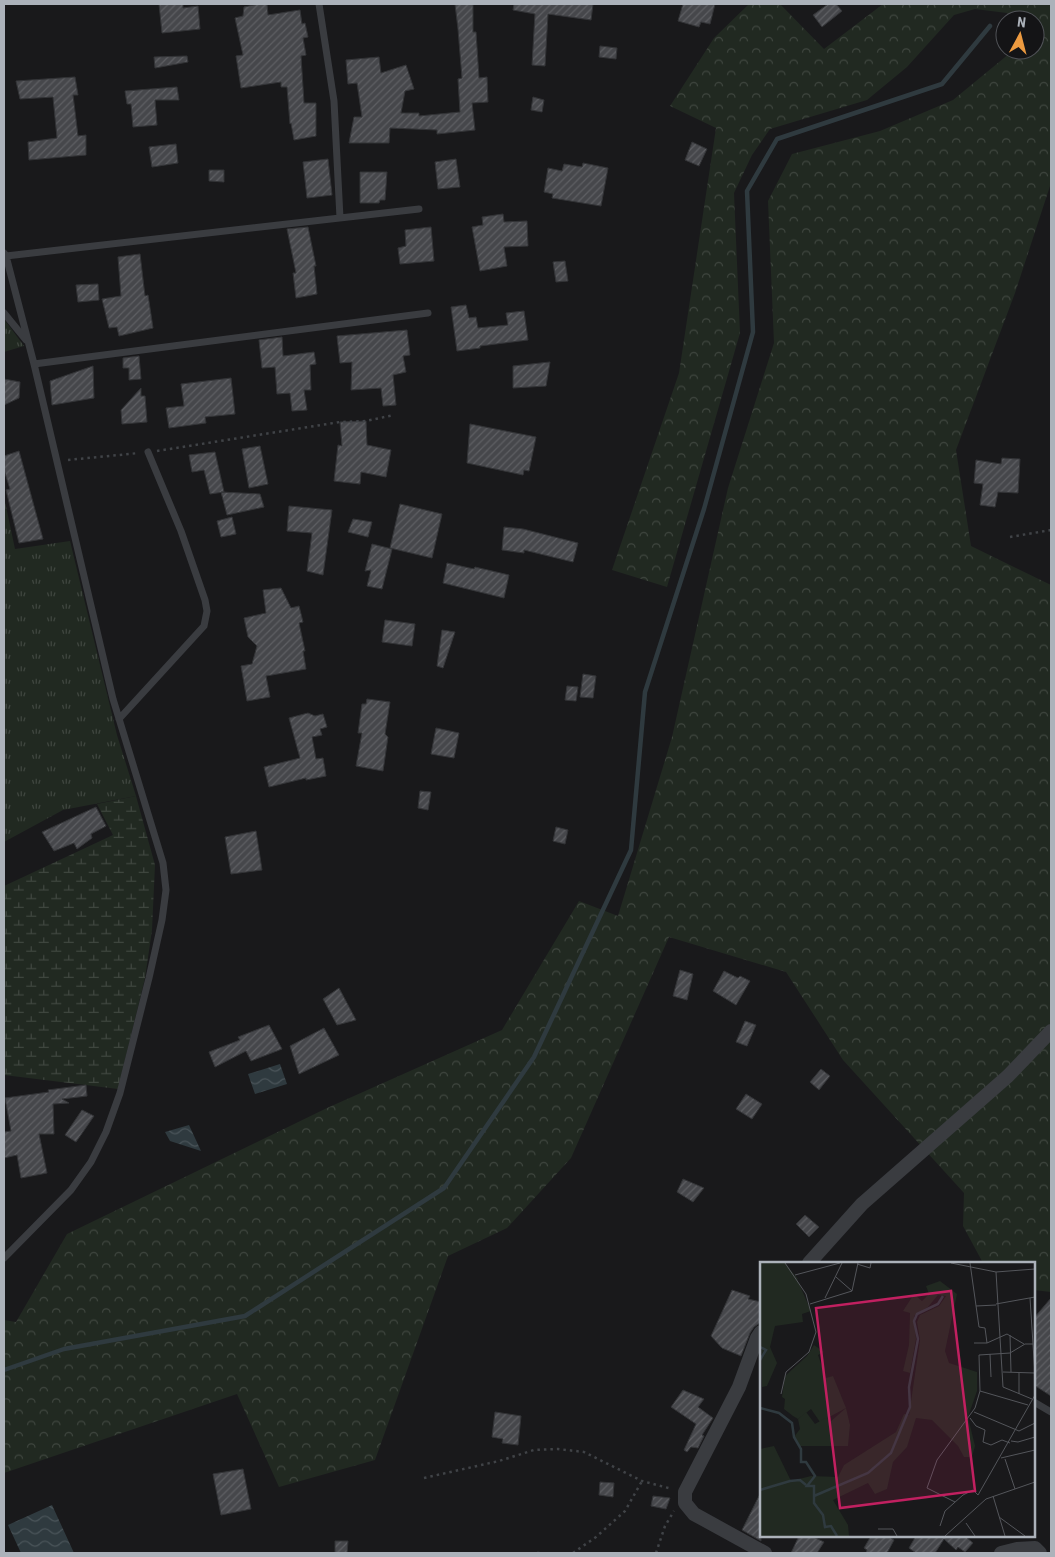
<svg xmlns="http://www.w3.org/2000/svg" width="1055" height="1557" viewBox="0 0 1055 1557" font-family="'Roboto Condensed',sans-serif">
<defs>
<pattern id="grass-tufts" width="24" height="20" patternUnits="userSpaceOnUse" patternTransform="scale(1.25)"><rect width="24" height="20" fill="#212921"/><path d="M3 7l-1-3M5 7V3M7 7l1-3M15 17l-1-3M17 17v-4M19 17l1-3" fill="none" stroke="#3f463f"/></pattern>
<pattern id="forest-crowns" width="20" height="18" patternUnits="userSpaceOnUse" patternTransform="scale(1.25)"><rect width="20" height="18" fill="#212921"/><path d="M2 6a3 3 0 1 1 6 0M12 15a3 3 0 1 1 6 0" fill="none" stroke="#3f463f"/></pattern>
<pattern id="wetland-marsh" width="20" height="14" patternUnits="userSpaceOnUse" patternTransform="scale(1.25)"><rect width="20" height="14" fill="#212921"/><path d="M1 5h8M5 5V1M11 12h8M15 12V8" fill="none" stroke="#3f463f"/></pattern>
<pattern id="water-waves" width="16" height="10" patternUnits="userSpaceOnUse" patternTransform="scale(1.25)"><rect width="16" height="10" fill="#2f3a3f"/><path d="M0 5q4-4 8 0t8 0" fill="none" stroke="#4a5459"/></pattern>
<pattern id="building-hatch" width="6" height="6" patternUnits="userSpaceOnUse" patternTransform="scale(1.25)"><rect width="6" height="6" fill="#46474b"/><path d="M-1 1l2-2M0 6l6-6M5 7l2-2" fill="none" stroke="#5e5f63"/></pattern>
</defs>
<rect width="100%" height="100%" fill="#19191b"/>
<!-- grass -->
<path fill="url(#grass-tufts)" d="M4 319 24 346 4 352Z
M4 497 15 549 70 541 117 735 136 796 63 810 4 842Z"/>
<!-- forest -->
<path fill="url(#forest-crowns)" d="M749 4H780L824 49 883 4H1051V183L1015 293 956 450 971 546 1051 585V1292L1034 1290V1263H983L963 1226 964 1193 843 1060 786 972 669 937 571 1158 507 1228 448 1256 375 1460 279 1487 237 1394 4 1473V1320L16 1322 67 1234 327 1108 502 1030 579 901 618 916 672 737 728 488 774 343 768 201 792 154 880 131 953 100 1010 53 1011 50H1035V20H1011L1007 13 975 9 954 15 907 67 867 100 770 129 752 155 734 193 740 333 667 587 612 570 679 373 716 128 670 106 714 38Z"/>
<!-- wetland -->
<path fill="url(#wetland-marsh)" d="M136 796 155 865 152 930 145 978 118 1089 4 1075V886L113 835 97 804Z"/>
<!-- water -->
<path fill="url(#water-waves)" d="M280 1064 287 1084 255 1094 248 1074Z
M189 1125 201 1151 170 1141 165 1132Z
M52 1505 74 1553H21L8 1525Z"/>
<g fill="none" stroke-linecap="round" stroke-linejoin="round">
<!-- stream -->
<path stroke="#2f3a3f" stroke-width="4.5" d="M4 1370 64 1349 245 1316 444 1188 534 1057 631 850 645 692 704 509 753 332 747 191 777 139 942 84 990 26"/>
</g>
<!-- building -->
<path fill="url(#building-hatch)" stroke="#333437" d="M159 4H183V8L198 6 200 29 162 33Z
M259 4H267L268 15 300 10 302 24 305 23 308 37 303 38 306 55 301 56 304 103H316V136L294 140 291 123 290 124 287 87H281V82L241 88 236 56 243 55 235 18 243 16 244 7Z
M455 4H473V32H476L479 78 487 77 488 102 472 103 475 130 437 134V130L390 128 389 143H349L354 117H362L357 83 348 84 346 60 379 57 381 73 406 65 414 89 405 91 401 113H419V116L460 112 458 79 462 78 458 29Z
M514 4H593L591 20 548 14 545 66 532 65 535 14 513 10Z
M683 4H715L710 24 701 22 699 27 678 21Z
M828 4H836L842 11 822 27 813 15Z
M600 46 617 48 616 59 599 57Z
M187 56 188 62 155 68 154 57Z
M75 77 78 95H73L78 136 86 135V155L29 160 28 142 57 138 53 97 20 99 16 81Z
M177 87 179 100H155L157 125 133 127 131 104H127L125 91Z
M533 97 544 100 542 112 531 110Z
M692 142 707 149 699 166 685 160Z
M176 144 178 163 152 167 149 147Z
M328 159 332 195 307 198 303 162Z
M456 159 460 187 438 189 435 162Z
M583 163 608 168 601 206 552 198 553 194 544 192 548 168 562 171 564 164 582 167Z
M209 170H224V182L209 181Z
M360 172H387L385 200H380L379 203H360Z
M503 214 504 222 527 221 528 246 504 247 507 266 480 271 472 227 483 225 482 217Z
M308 227 316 266H314L317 294 296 298 293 273H296L287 229Z
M431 227 434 261 400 264 398 248 406 246 405 230Z
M140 254 145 296 148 295 153 328 119 336 117 327 109 328 102 299 121 296 118 257Z
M565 261 568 281 556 282 553 262Z
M98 284 99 300 78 302 76 285Z
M466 305 469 318 476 317 478 328 508 325 506 313 524 311 528 340 480 346V348L457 351 451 307Z
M407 330 410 355 403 356 406 372 393 375 396 405 383 406 381 388 351 390 352 362 340 363 337 336Z
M282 337 283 356 314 352 316 364 310 365 311 390H304L307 410 292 411 290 393 277 394 275 367 262 368 259 340Z
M139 356 141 379 129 380V368H123V358Z
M550 362 546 386 513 388V366Z
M93 366 94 398 52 405 50 381Z
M231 378 235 414 205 417 206 423 169 428 166 408 184 406 181 384Z
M4 379 20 382 19 398 4 405Z
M141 388V396H145L147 422 122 424 121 410Z
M366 421 367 445 391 450 386 477 361 472 360 484 334 481 338 445 342 446 340 422Z
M470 424 536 437 529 471 524 470 523 475 467 463Z
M260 446 268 484 249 488 242 449Z
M19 451 43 539 19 543 6 490 10 489 4 470V456Z
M215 452 224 492 210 494 204 470 192 472 189 455Z
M1002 458 1020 459 1018 493 998 492 995 507 980 505 983 484 974 483 976 460 1001 464Z
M221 492 260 494 264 507 227 515Z
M400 504 442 514 432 558 390 548Z
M289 506 332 510 323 575 307 571 312 533 287 531Z
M232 517 236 534 221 537 217 521Z
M353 519 372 522 368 537 348 532Z
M504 527 523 529 578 543 573 562 524 550V553L502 550Z
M372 544 392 549 382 589 367 586 371 570 365 571Z
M447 563 474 569 475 567 509 575 504 598 443 583Z
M281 588 291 608 299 606 303 622 299 623 305 651H303L306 669 266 676 270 697 247 701 241 666 252 664 257 646 248 637 244 618 266 613 263 590Z
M385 620 415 624 412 646 382 642Z
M442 630 455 632 443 668 437 666Z
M583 674 596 676 593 698 580 697Z
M567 686 578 687 576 701 565 700Z
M367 699 390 702 385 734 388 737 383 771 356 766 362 733H358L362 704H366Z
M308 713 315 716 323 714 327 727 320 729 322 735 312 737 316 759 323 758 326 776 306 780V778L269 787 264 767 300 758 289 718Z
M436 728 459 733 454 758 431 754Z
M420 791 431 792 428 810 418 808Z
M96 807 106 826 91 834 92 838 77 849 74 843 54 851 42 832Z
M556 827 568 830 565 844 553 841Z
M256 831 262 870 231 874 225 837Z
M680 970 693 974 687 1000 673 996Z
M724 971 738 978 740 976 750 981 736 1005 713 991Z
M339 988 356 1020 337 1025 323 999Z
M745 1021 756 1025 747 1046 736 1042Z
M269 1025 282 1049 251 1061 246 1051 215 1067 209 1052 240 1040 238 1037Z
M324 1028 339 1055 299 1074 290 1046Z
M821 1069 830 1076 819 1090 810 1082Z
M86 1085 87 1096 62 1099 69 1103 53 1104 54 1134H39L47 1173 21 1178 17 1155 4 1158V1132L11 1131 5 1098 49 1092 48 1090Z
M746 1094 762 1104 752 1119 736 1109Z
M82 1110 94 1116 76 1142 65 1135Z
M683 1179 704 1188 693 1202 677 1192Z
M805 1215 819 1227 809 1237 796 1224Z
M732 1290 750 1296 748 1299 761 1302V1322L754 1327 750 1333 741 1356 722 1348 711 1336Z
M1051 1298V1396L1034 1385V1318Z
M683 1390 704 1399 698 1407 713 1418 702 1435 704 1436 698 1448 691 1447 687 1452 684 1450 696 1424 671 1407Z
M495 1412 521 1416 518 1445 502 1443 503 1439 492 1437Z
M243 1469 251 1509 221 1515 213 1474Z
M600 1482 614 1483 613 1497 599 1495Z
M761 1492V1541L742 1530Z
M653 1496 670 1498 666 1509 651 1506Z
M799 1536H811L824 1542 817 1553H791Z
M871 1536H888L894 1540 887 1553H866L867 1550 864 1548Z
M916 1536H967L966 1537 973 1543 965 1552 958 1547 956 1550 944 1539 935 1553H916L909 1548Z
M335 1541H348L347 1553H335Z"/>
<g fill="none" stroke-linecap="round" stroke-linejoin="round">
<!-- path -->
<path stroke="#404347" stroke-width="2.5" stroke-dasharray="2.5 4" stroke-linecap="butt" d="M157 451 340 422 366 421 394 415
M68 460 139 453
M1010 537 1051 530
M424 1478 499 1461 534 1450 558 1449 584 1452 642 1481 672 1489
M537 1553H543
M573 1553 596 1537 625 1511 642 1481
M656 1553 665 1526 674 1511"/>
<!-- lane -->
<path stroke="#3a3c40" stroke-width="7" d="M319 4 334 101 340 218
M4 253 6 256 34 364 113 699 163 863 166 890 162 920 149 978 120 1093 106 1132 91 1162 71 1190 4 1258
M6 256 419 209
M4 313 26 340
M34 364 428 313
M119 719 204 626 207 611 205 600 181 531 148 452
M1034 1402 1051 1412"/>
<!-- street -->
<path stroke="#3a3c40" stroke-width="14" d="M809 1263 862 1204 1008 1076 1051 1031
M761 1332 757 1338 739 1387 685 1492V1503L694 1514 765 1553
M1001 1553 1017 1549 1035 1548 1040 1553"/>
</g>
<!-- overview -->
<g transform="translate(760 1262)">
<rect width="275" height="275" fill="#19191b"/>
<path d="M0 1H25L38 17H0ZM54 83 64 90 58 93 66 116 73 114 86 146 60 160 51 147 38 157 33 154 24 147 25 137 22 135 25 114 47 94Z" fill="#212921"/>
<path d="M0 17H37L51 49 42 52 43 60 15 64 10 85 17 101 7 124 2 125ZM180 19 197 32 185 89 189 101 217 110V129L208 155 215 184 212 195H204L198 184 172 158 156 156 147 185 133 200 127 227 115 232 108 221 73 238 88 263 89 274H0V187L14 184 31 219 51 214 78 215 84 203 136 170 144 152 149 153 160 78 157 60 160 53 179 44 186 34 178 33 168 45 154 54 156 77 150 111 143 109 149 83 150 51 143 49 154 32 162 39 169 32 166 24Z" fill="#212921"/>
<path d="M86 146 90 163 88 184H40L34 175 40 167 38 157 46 150 55 162 67 155 70 160Z" fill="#212921"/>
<path fill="none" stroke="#2f3a3f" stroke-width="2.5" d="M0 85 6 88 0 98M0 146 19 151 32 161 34 175 41 187V200H46L55 214 47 224H54V241L63 253 65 265 71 264 77 274M0 228 30 219 40 218 46 223M54 234 108 211 131 191 150 145 149 125 158 77 154 59 157 52 178 42 183 34"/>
<path fill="none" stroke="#54565b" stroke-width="1" d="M191 1 236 10 275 7M210 1 219 65 225 66 227 81M97 2 110 6 111 1M236 10 243 125 272 137M35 13 80 1M76 15 92 29M92 29 98 1M65 36 82 1M270 36 275 113M50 42 92 29M236 42 275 35M216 44 236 43M250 73 251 110M214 81H227L247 72 264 82M230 92 231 115M243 110 275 111M220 129 268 143M21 132 26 110 49 90 56 70 46 32 25 1M259 132V111M214 150 259 169 275 161M210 156 216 164 225 168 223 180 231 183 242 178 250 181M251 179 258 180 275 175M241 196 275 188M245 197 255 227M233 234 245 274M195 240 167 226 177 198 215 146 220 129 219 93 250 91 265 82H273M239 255 265 274M206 261 215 274M180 264 185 249 203 233 213 228 218 233 275 133M118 267H133L137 274M185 274 226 237 275 220"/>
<path fill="#c12060" fill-opacity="0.15" stroke="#c12060" stroke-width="2.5" d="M191 29 215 229 80 246 56 46Z"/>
<rect width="275" height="275" fill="none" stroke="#acb2ba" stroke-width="2.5"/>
</g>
<!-- border -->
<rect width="1055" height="1557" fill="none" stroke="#acb2ba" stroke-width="10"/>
<!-- north arrow -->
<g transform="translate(1020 35) rotate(7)"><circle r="24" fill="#141416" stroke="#515358"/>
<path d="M0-4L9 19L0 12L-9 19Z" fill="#ec9a40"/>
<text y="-8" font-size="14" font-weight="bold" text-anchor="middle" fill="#acb2ba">N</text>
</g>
</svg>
